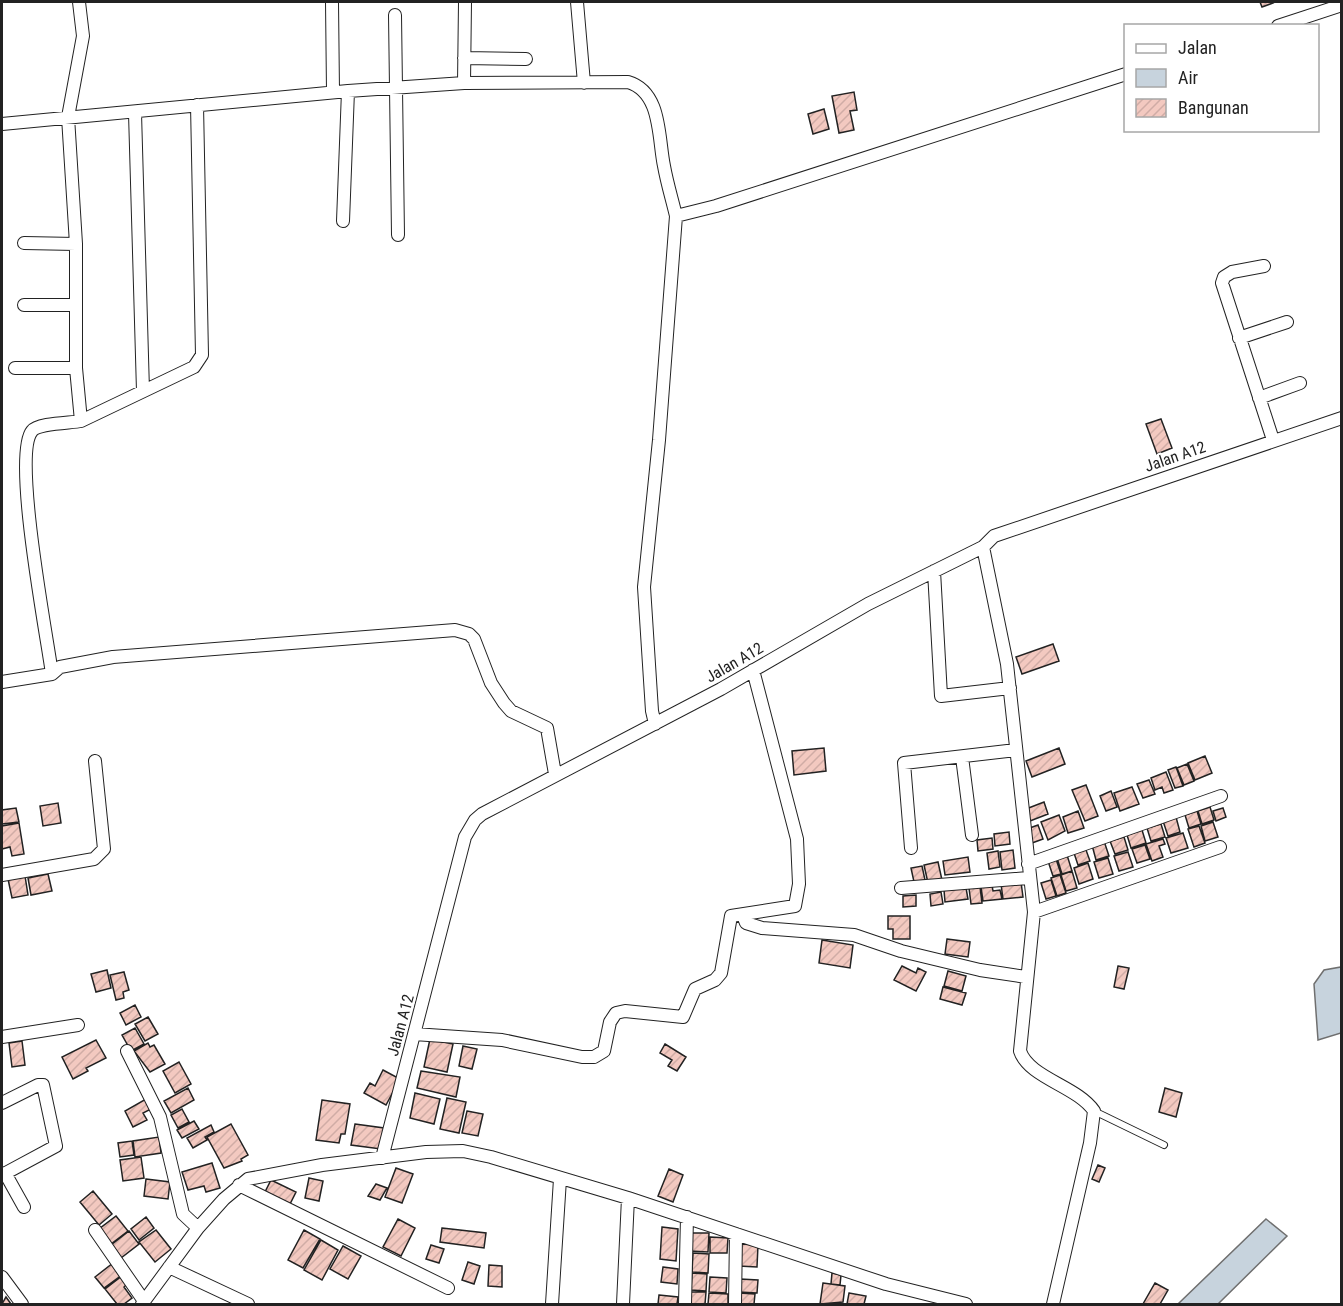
<svg xmlns="http://www.w3.org/2000/svg" width="1343" height="1306" viewBox="0 0 1343 1306" font-family="'Roboto Condensed',sans-serif">
<defs>
<pattern id="building-hatch" width="6" height="6" patternUnits="userSpaceOnUse" patternTransform="scale(1.5)"><rect width="6" height="6" fill="#f3c9c0"/><path d="M-1 1l2-2M0 6l6-6M5 7l2-2" fill="none" stroke="#d0aca5"/></pattern>
</defs>
<rect width="100%" height="100%" fill="#fff"/>
<!-- water -->
<path fill="#c7d3dd" stroke="#6f6f6f" stroke-width="1.5" d="M1341 967V1033L1318 1040 1314 984 1324 970Z
M1266 1219 1287 1236 1218 1304H1178Z"/>
<!-- building -->
<path fill="url(#building-hatch)" stroke="#222" stroke-width="1.5" d="M1260 2H1272L1273 3 1262 7Z
M854 92 857 110 850 111 854 130 839 133 832 96Z
M824 109 829 129 813 134 808 114Z
M1161 419 1172 448 1157 454 1146 424Z
M1053 644 1059 661 1022 674 1016 657Z
M824 748 826 771 794 775 792 751Z
M1059 748 1065 764 1032 777 1026 761Z
M1205 756 1212 773 1195 780 1188 763Z
M1187 764 1194 781 1184 785 1177 768Z
M1176 767 1183 786 1175 788 1168 770Z
M1166 772 1173 790 1164 793 1162 787 1155 790 1151 778Z
M1149 780 1155 794 1143 798 1137 784Z
M1086 785 1098 816 1085 821 1072 790Z
M1132 787 1139 804 1120 811 1114 793Z
M1111 791 1117 807 1106 811 1100 796Z
M1044 802 1048 814 1030 821 1026 809Z
M58 803 61 823 43 826 40 806Z
M1210 807 1214 820 1202 824 1198 811Z
M16 808 19 822 2 824V810Z
M1223 808 1226 817 1216 821 1213 811Z
M1078 811 1084 828 1068 833 1063 817Z
M1197 811 1201 824 1189 828 1185 815Z
M1059 815 1065 831 1048 840 1041 822Z
M1176 817 1180 832 1168 836 1163 821Z
M1213 822 1218 837 1205 841 1201 826Z
M19 823 24 854 12 856 10 847 2 849V826Z
M1161 824 1165 837 1151 841 1147 828Z
M1038 825 1043 839 1032 843 1027 829Z
M1199 826 1205 843 1194 847 1188 829Z
M1142 830 1146 843 1131 848 1127 835Z
M1009 832 1010 844 995 846 994 834Z
M1183 833 1188 848 1171 853 1166 838Z
M1124 837 1128 850 1115 854 1110 841Z
M992 838 993 849 978 851 977 840Z
M1163 839 1165 844 1159 846 1163 857 1152 861 1146 844Z
M1104 841 1109 856 1096 860 1092 845Z
M1145 845 1150 859 1137 863 1132 849Z
M1013 850 1015 868 1002 870 1000 852Z
M1086 850 1090 861 1078 865 1074 853Z
M998 851 1000 867 989 869 987 853Z
M1128 852 1133 867 1119 871 1114 856Z
M1067 855 1072 871 1062 874 1057 858Z
M968 857 970 872 945 875 943 861Z
M1108 858 1113 874 1099 878 1094 862Z
M1056 859 1061 874 1053 876 1048 861Z
M938 862 942 880 928 883 924 865Z
M1088 863 1093 879 1079 884 1074 868Z
M922 866 925 880 914 882 911 868Z
M1072 871 1077 888 1066 891 1061 875Z
M48 874 52 891 31 895 28 878Z
M1060 875 1066 893 1057 896 1051 878Z
M25 876 28 895 12 898 8 879Z
M1051 880 1056 896 1046 899 1041 883Z
M1021 882 1023 897 1003 899 1001 884Z
M992 885 993 891 1000 890 1002 899 983 901 981 887Z
M980 887 982 903 971 904 969 888Z
M966 888 968 899 945 902 944 890Z
M941 892 943 904 931 906 930 894Z
M916 895V906L903 907V896Z
M888 916H910V939H893V929H888Z
M947 939 970 942 968 957 945 954Z
M822 940 853 945 850 968 819 963Z
M902 966 916 973 918 968 926 972 916 991 894 980Z
M1118 966 1129 968 1124 989 1114 987Z
M107 970 111 988 96 992 91 974Z
M948 971 966 976 962 991 944 986Z
M124 972 129 990 123 992 124 998 116 1000 110 975Z
M943 987 966 993 962 1005 940 999Z
M135 1005 141 1017 126 1025 120 1013Z
M148 1017 158 1034 145 1041 135 1024Z
M135 1028 144 1044 131 1051 122 1035Z
M430 1039 453 1044 447 1072 424 1067Z
M96 1040 106 1058 86 1068 88 1071 73 1079 62 1057Z
M22 1041 25 1065 12 1067 9 1043Z
M148 1043 150 1047 154 1045 165 1064 150 1072 134 1051Z
M665 1044 686 1057 677 1071 668 1066 672 1060 660 1053Z
M463 1046 477 1049 472 1069 459 1066Z
M179 1062 191 1084 175 1093 163 1071Z
M383 1070 400 1079 386 1105 364 1093 370 1083 375 1086Z
M421 1071 460 1077 456 1097 417 1088Z
M188 1088 194 1100 171 1113 164 1101Z
M1165 1088 1182 1093 1176 1117 1159 1112Z
M415 1093 440 1099 434 1124 410 1118Z
M447 1098 466 1102 459 1133 440 1129Z
M146 1099 151 1109 143 1113 147 1120 133 1127 125 1111Z
M322 1100 350 1104 345 1134H341L339 1143 316 1140Z
M182 1109 189 1122 178 1128 171 1115Z
M467 1111 483 1114 478 1136 462 1133Z
M194 1121 199 1129 182 1138 177 1130Z
M231 1124 248 1155 241 1159 242 1161 224 1168 207 1137Z
M355 1124 384 1128 381 1149 351 1145Z
M211 1125 214 1132 205 1137 207 1140 193 1148 187 1138Z
M159 1137 161 1153 135 1157 133 1141Z
M132 1141 134 1155 120 1157 118 1143Z
M141 1157 144 1178 123 1181 120 1160Z
M212 1163 220 1188 206 1192 204 1186 188 1190 182 1172Z
M1098 1165 1105 1168 1099 1182 1092 1179Z
M396 1168 413 1174 402 1203 385 1197Z
M669 1169 683 1175 673 1202 658 1196Z
M309 1178 323 1181 319 1201 305 1198Z
M146 1179 170 1182 168 1199 144 1196Z
M271 1180 296 1192 290 1204 265 1192Z
M376 1184 387 1188 380 1200 368 1196Z
M93 1191 112 1214 99 1225 80 1202Z
M116 1216 128 1231 111 1244 99 1229Z
M146 1217 154 1228 139 1240 131 1229Z
M398 1219 415 1228 401 1256 383 1247Z
M662 1227 678 1229 676 1261 660 1259Z
M442 1228 486 1233 484 1248 440 1242Z
M156 1230 171 1249 155 1262 139 1242Z
M304 1230 320 1239 303 1268 288 1260Z
M129 1231 139 1244 121 1258 111 1245Z
M691 1233H709L708 1252 690 1251Z
M710 1237 728 1238 727 1253H710Z
M321 1240 338 1250 322 1280 304 1270Z
M740 1244 758 1245 757 1267 739 1266Z
M431 1245 444 1249 439 1263 426 1259Z
M343 1246 361 1256 348 1279 330 1269Z
M693 1253 709 1254 708 1273 692 1272Z
M468 1262 480 1266 474 1284 462 1280Z
M113 1263 122 1275 104 1288 95 1277Z
M489 1265 502 1266V1287L488 1286Z
M663 1267 678 1269 677 1284 661 1282Z
M692 1273 707 1274 706 1291 691 1290Z
M832 1273 841 1275 840 1285 831 1284Z
M122 1276 128 1283 124 1287 132 1298 124 1304H117L105 1289Z
M710 1277 727 1278 726 1293 709 1292Z
M740 1279 758 1280 757 1293 739 1292Z
M823 1283 845 1286 843 1302 820 1304Z
M1155 1283 1168 1290 1160 1304H1143Z
M690 1292H706L705 1304H689Z
M709 1293 728 1294V1304H708Z
M739 1293 755 1294 754 1304H739Z
M849 1293 866 1296 864 1304H847Z
M659 1295 678 1297 677 1304H658Z
M6 1297 11 1304H2Z"/>
<g fill="none" stroke-linecap="round" stroke-linejoin="round">
<defs>
<path id="lane" d="M1094 1111 1164 1145"/>
<path id="street" d="M332 2 333 92
M577 2 584 83
M395 15 398 235
M1278 26 1342 5
M464 58 526 59
M464 83 465 2
M135 113 143 391
M2 124 348 91 464 83 628 82C662 92 658 138 664 166 667 183 672 199 676 216L716 206 1126 74
M343 221 348 91
M24 243 76 244
M1264 266 1232 272 1224 277 1222 283 1273 440
M24 305H76
M1239 338 1287 322
M15 368H76
M1259 398 1300 383
M81 421 194 367 202 355 197 105
M983 547 1007 664 1034 912 1020 1051C1029 1078 1077 1086 1094 1111L1090 1143 1053 1304
M934 571 941 696 1010 688
M52 674C47 636 12 455 32 431 38 423 71 423 81 421L76 368V244L68 117 83 36 79 2
M2 682 52 674 60 667 113 657 455 630 469 634 474 639 491 683 504 703 511 711 547 728 555 774
M655 724 652 711 644 587 659 440 676 216
M962 757 972 835
M911 848 904 763 1016 750
M1028 864 1221 796
M2 875 94 859 104 849 95 761
M901 888 1028 878
M1034 912 1220 847
M746 915 744 918 746 923 762 928 854 935 901 951 980 970 1026 977
M414 1034 502 1040 582 1057H594L604 1051 610 1022 616 1013 625 1011 683 1017 695 989 715 980 721 973 731 916 795 906 799 884 797 839 753 670
M2 1037 78 1025
M127 1051 160 1117 183 1214 198 1228
M2 1103 38 1085H43L56 1146 2 1175
M382 1158 465 837 475 820 482 814 721 689 868 604 983 547 994 536 1342 418
M5 1173 24 1207
M239 1185 448 1288
M95 1230 144 1301
M169 1267 248 1304
M2 1277 22 1304
M142 1304 198 1228 224 1199 248 1179 322 1165 426 1152 463 1151 491 1157 628 1198 886 1284 966 1304
M552 1304 560 1179
M623 1304 628 1198
M685 1304 687 1217
M735 1304 736 1234"/>
</defs>
<!-- lane casing -->
<use href="#lane" stroke="#222" stroke-width="8"/>
<!-- street casing -->
<use href="#street" stroke="#222" stroke-width="14"/>
<!-- lane -->
<use href="#lane" stroke="#fff" stroke-width="6"/>
<!-- street -->
<use href="#street" stroke="#fff" stroke-width="12"/>
</g>
<g text-anchor="middle" stroke-width="4.5" stroke-linejoin="round" paint-order="stroke">
<!-- street labels -->
<g font-size="16" fill="#222" stroke="#fff">
<text transform="translate(1175 456) rotate(-19)" y="6">Jalan A12</text>
<text transform="translate(734 662) rotate(-30)" y="6">Jalan A12</text>
<text transform="translate(400 1025) rotate(-75)" y="6">Jalan A12</text>
</g>
</g>
<!-- border -->
<rect width="1343" height="1306" fill="none" stroke="#222222" stroke-width="6"/>
<!-- legend -->
<rect x="1124" y="24" width="195" height="108" fill="#ffffff" stroke="#a7a7a7" stroke-width="1.5"/>
<rect x="1136" y="44" width="30" height="9" fill="#ffffff" stroke="#a7a7a7" stroke-width="1.5"/>
<text x="1178" y="54" font-size="18" fill="#222222">Jalan</text>
<rect x="1136" y="69" width="30" height="18" fill="#c7d3dd" stroke="#a7a7a7" stroke-width="1.5"/>
<text x="1178" y="84" font-size="18" fill="#222222">Air</text>
<rect x="1136" y="99" width="30" height="18" fill="url(#building-hatch)" stroke="#a7a7a7" stroke-width="1.5"/>
<text x="1178" y="114" font-size="18" fill="#222222">Bangunan</text>
</svg>
